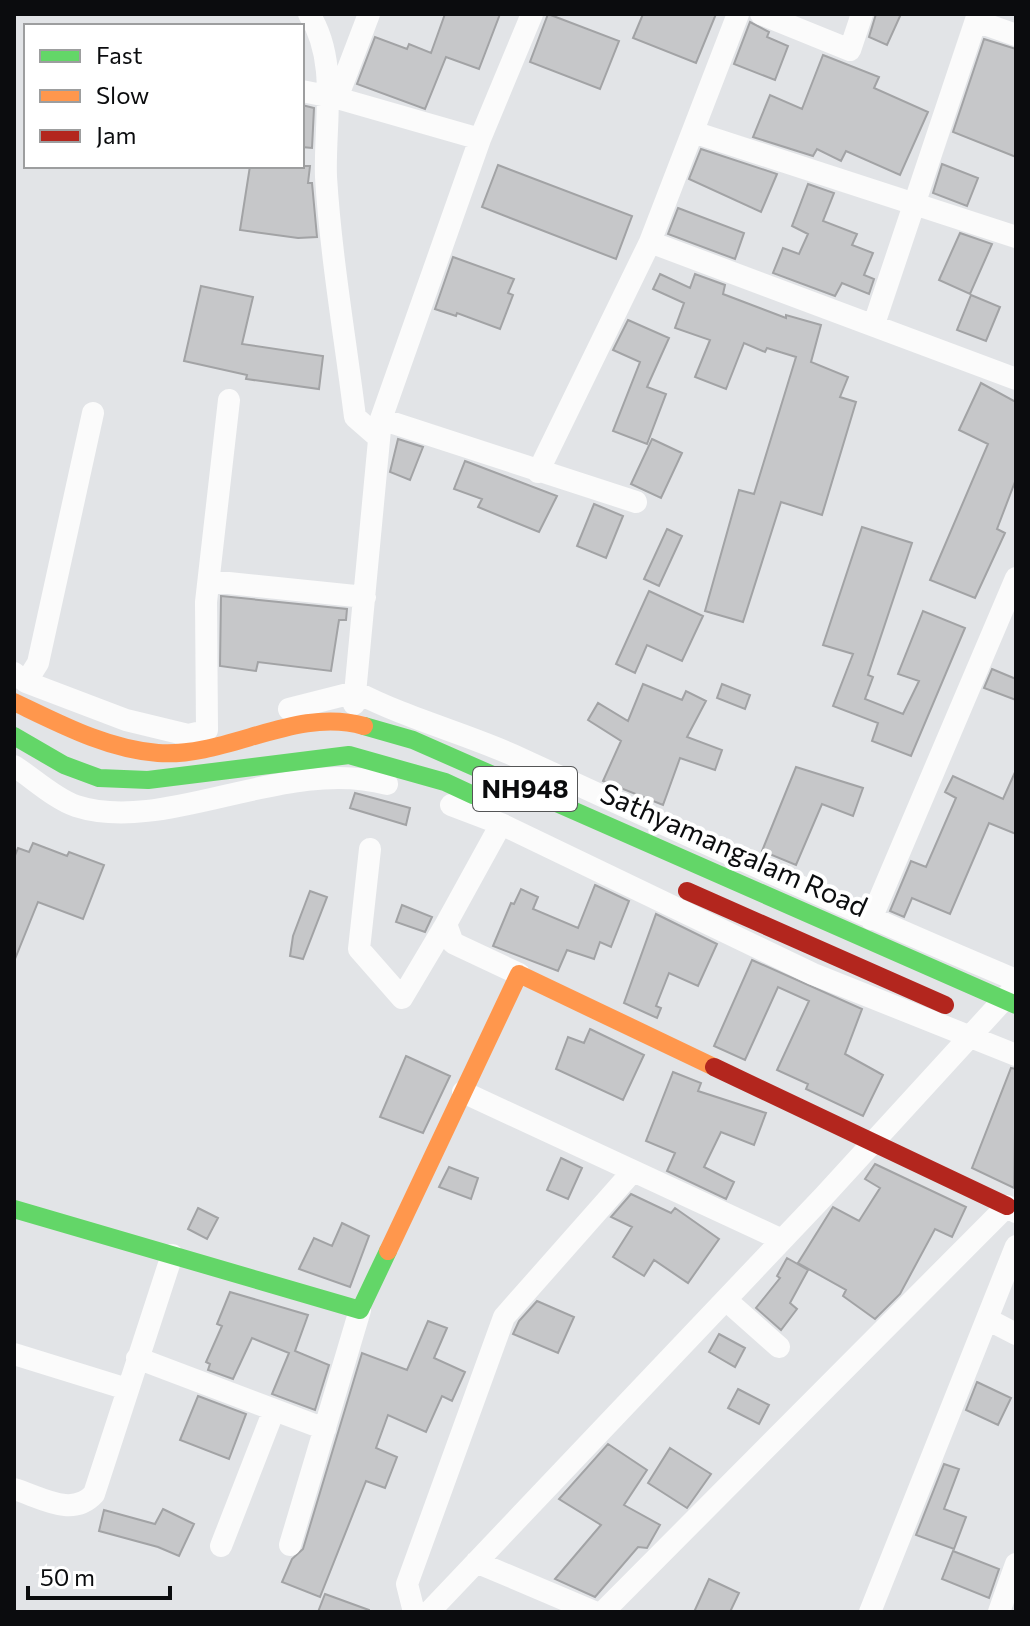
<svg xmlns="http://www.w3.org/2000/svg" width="1030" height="1626" viewBox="0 0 1030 1626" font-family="Commissioner,sans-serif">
<rect width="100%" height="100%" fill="#e2e4e7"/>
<!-- building -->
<path fill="#c6c7c9" stroke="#a2a3a5" stroke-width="2" d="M445 14H500L479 69 446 57 425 109 357 84 375 37 407 49 409 44 431 53Z
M548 14 619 41 600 89 530 62Z
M643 14H716L696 63 633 38Z
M876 14H901L887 45 869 37Z
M750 22 769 32 767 37 788 46 775 80 734 64Z
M984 39 1016 49V157L953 132Z
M823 55 879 77 874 88 928 112 900 175 846 151 841 161 817 149 813 156 753 137 770 95 802 109Z
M302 105 314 108 312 148 302 147Z
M701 149 777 174 761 212 689 179Z
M942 164 978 178 967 206 933 193Z
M498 165 632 216 616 259 482 207Z
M250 166H310L308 183H312L317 237 298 238 240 230Z
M808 184 834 193 823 221 857 234 852 245 873 253 864 275 874 279 869 294 842 283 835 296 773 273 783 248 799 254 808 234 792 226Z
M678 208 744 233 735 259 668 234Z
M960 233 992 244 970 294 939 280Z
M453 257 514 279 508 293 513 295 500 329 457 313 456 316 435 309Z
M660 274 690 288 695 274 725 285 723 294 786 318V315L821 325 811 362 848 377 840 397 856 402 822 515 781 502 743 622 705 611 739 490 754 494 796 357 767 348 765 352 744 343 726 389 695 377 710 340 675 328 684 303 653 289Z
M201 286 253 297 242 344 323 356 319 389 246 379 247 375 184 361Z
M971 295 1000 307 986 341 957 330Z
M628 320 669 338 647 387 666 394 647 444 613 431 640 362 613 350Z
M981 383 1016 402V479L997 529 1005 533 975 598 930 580 988 444 959 430Z
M398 439 423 447 410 480 390 472Z
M652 439 682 453 661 498 631 484Z
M465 461 557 496 539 532 478 507 482 499 454 489Z
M594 504 623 516 606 558 577 546Z
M862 527 912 543 868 675 873 677 865 699 903 714 919 681 898 674 923 611 965 628 911 756 872 741 878 723 833 706 853 654 823 645Z
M667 529 682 536 659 586 644 579Z
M649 591 703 616 682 661 647 645 635 673 616 664Z
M221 596 347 609 346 620H339L331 671 258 662 256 671 220 666Z
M992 669 1016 679V700L984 688Z
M643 684 682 700 686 691 706 701 687 737 722 750 715 770 680 758 663 805 603 781 621 741 588 720 598 703 628 721Z
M722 684 750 695 745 709 717 698Z
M796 767 863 788 853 816 822 804 796 865 762 851Z
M1016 770V834L989 823 950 914 912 898 904 917 890 911 911 861 926 867 956 798 945 792 953 776 1003 799Z
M355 793 410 808 406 825 350 808Z
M33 843 67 856 69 852 104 865 83 919 38 902 15 959 14 858 18 848 29 852Z
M595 885 629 901 611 947 600 942 594 959 567 950 558 971 493 946 511 903 514 904 521 889 538 897 533 909 578 928Z
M310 891 327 897 303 959 290 956 293 936Z
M402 905 432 917 425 932 396 922Z
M656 914 717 944 698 986 669 973 656 1006 661 1008 657 1018 624 1003Z
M752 960 862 1009 845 1054 883 1075 863 1116 806 1089 808 1084 777 1070 809 1001 778 987 745 1060 714 1046Z
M590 1029 644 1055 623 1100 556 1069 568 1037 584 1043Z
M406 1056 450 1076 423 1133 380 1117Z
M1011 1068 1016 1069 1014 1188 972 1168Z
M673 1072 701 1083 698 1091 766 1113 754 1145 721 1132 704 1167 734 1182 726 1199 667 1171 675 1153 646 1141Z
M561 1158 582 1168 568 1199 547 1190Z
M875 1164 966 1207 952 1237 935 1229 900 1294 875 1319 843 1296 846 1290 798 1263 833 1207 859 1221 880 1188 865 1179Z
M449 1167 478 1178 471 1199 439 1187Z
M631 1194 671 1213 675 1208 719 1239 688 1283 654 1260 644 1276 613 1257 632 1227 611 1217Z
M198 1208 218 1218 207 1239 188 1229Z
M342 1223 369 1236 350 1287 299 1269 314 1238 332 1246Z
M787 1258 808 1270 790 1303 797 1309 781 1330 756 1308 780 1278 777 1276Z
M230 1292 308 1315 295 1351 329 1365 315 1410 272 1394 289 1353 252 1338 233 1379 208 1370 210 1364 206 1362 222 1326 217 1324Z
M537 1301 574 1317 558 1353 513 1334 519 1321Z
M428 1321 447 1328 434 1358 465 1372 452 1401 442 1396 426 1432 388 1415 376 1448 397 1457 385 1488 366 1481 320 1597 282 1582 292 1559 303 1549 362 1353 407 1370Z
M719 1334 745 1348 735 1367 709 1352Z
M977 1382 1011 1398 998 1425 966 1410Z
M738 1389 769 1405 759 1424 728 1408Z
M198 1396 246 1414 229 1459 180 1440Z
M608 1444 647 1470 624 1505 660 1525 647 1548 638 1547 595 1597 555 1579 601 1525 559 1499Z
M670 1448 711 1474 687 1508 648 1483Z
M944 1464 959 1469 944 1509 966 1517 954 1549 916 1535Z
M163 1509 194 1524 179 1556 158 1547 99 1531 104 1510 155 1524Z
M953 1551 999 1569 989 1598 942 1579Z
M709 1579 739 1593 730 1612H694Z
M325 1594 369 1610V1612H318Z"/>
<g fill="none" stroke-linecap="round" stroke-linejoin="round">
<!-- street -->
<path stroke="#fbfbfb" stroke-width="22" d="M309 14C339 61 324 124 326 177 331 257 345 337 355 417L379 438
M738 14 650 242 1016 379
M761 14 850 50 862 14
M976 21 1016 35
M302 91 337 98 480 139
M337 98 369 14
M693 132 1016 237
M874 324 978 14
M381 419 636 502
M538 472 650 242
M209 581 365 597
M14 673 26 682 126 720 188 735 197 733
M26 682 38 663 93 413
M354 704 381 419 480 139 532 14
M289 709 356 692C406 718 461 732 513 755 680 832 847 909 1016 980
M207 730 206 602 229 400
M14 766C33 778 55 799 76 806 165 835 286 756 387 784
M451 805 501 824 813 974 1016 1055
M501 824 446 924 453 943 519 974
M370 849 359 949 402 998 446 924
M871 919 1016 578
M463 1092 782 1240
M726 1300 779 1347
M987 1319 1016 1334
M14 1354 127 1389
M137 1358 325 1429
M14 1489C41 1497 72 1518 94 1494L172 1255
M290 1545 360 1310
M221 1546 274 1410
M476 1562 594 1612
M414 1612 407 1584 504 1317 633 1171
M429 1612 824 1196 1008 995
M603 1612 1007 1206 1016 1212
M870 1612 1016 1246
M999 1612 1016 1564"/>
<!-- fast -->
<path stroke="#63d668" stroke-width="18" d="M364 726 413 740 1016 1005
M14 736 64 765 99 778 148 780 349 755 445 782 473 795
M14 1209 360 1310 388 1251"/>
<!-- slow -->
<path stroke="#ff974d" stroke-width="18" d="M14 702C60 724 107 749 158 753 227 758 296 706 364 726
M388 1251 519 974 714 1067"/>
<!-- jam -->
<path stroke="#b3261e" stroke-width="18" d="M687 891 945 1005
M714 1067 1007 1206"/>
</g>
<g text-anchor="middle" stroke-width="8" stroke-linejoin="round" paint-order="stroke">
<!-- shield labels -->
<rect fill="#fff" stroke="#545556" stroke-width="2" x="473" y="767" width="104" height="44" rx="6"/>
<g font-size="26" font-weight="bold" fill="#0b0c0e">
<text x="525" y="798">NH948</text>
</g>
<!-- street labels -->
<g font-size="28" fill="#0b0c0e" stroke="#fff">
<text transform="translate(734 850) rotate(24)" y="10">Sathyamangalam Road</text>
</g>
</g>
<!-- border -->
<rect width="1030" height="1626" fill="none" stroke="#0b0c0e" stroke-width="32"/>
<!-- legend -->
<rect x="24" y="24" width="280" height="144" fill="#ffffff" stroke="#9d9e9f" stroke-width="2"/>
<rect x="40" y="50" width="40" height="12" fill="#63d668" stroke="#9d9e9f" stroke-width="2"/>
<text x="96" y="64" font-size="24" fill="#0b0c0e">Fast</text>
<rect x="40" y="90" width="40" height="12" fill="#ff974d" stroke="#9d9e9f" stroke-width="2"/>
<text x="96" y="104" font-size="24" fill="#0b0c0e">Slow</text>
<rect x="40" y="130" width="40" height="12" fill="#b3261e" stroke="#9d9e9f" stroke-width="2"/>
<text x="96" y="144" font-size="24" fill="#0b0c0e">Jam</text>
<!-- scale -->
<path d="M28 1586v12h142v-12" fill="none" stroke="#0b0c0e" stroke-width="4"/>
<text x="40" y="1586" font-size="24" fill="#0b0c0e" stroke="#ffffff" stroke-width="6" paint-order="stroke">50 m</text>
</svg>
